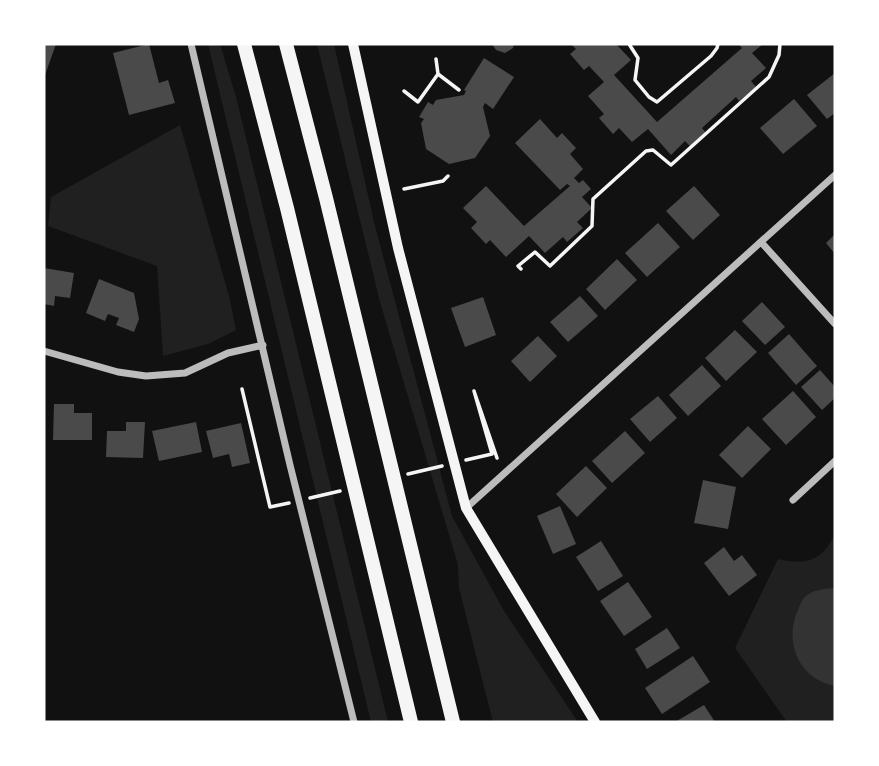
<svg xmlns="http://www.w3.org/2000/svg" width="879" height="766" viewBox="0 0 879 766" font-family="'Zilla Slab',serif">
<rect width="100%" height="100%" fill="#111"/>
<!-- green -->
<path fill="#202020" d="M208 44H220L236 97 388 722H371Z
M317 44H334L374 222 452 516 504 611 578 722H493L459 588 458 565 380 302Z
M180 125 229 296 236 330 208 344 163 356 157 266 48 226 51 197Z
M835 533V722H787L735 648 778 559C807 566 824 560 835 533Z"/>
<!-- water -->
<path fill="#333" d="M832 588 835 589V686C800 680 783 642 798 610 800 605 802 599 806 596 813 590 823 589 832 588Z"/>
<!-- building -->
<path fill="#4a4a4a" d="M44 44H56L44 78Z
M149 44 159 83 168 80 175 103 129 115 113 53Z
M492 44H514L513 48 505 53 496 50Z
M571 44H616L631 60 614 75 657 122 742 48 738 44H763L752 53 766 68 751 81 756 87 739 101 736 97 702 128 706 133 691 147 685 141 671 155 648 129 632 142 619 128 613 134 599 118 604 114 588 96 604 82 589 66 584 70 570 54 576 49Z
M484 58 514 77 493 109 485 103 483 107 490 136 475 158 449 164 426 149 421 123 424 119 419 117 428 102 433 105 436 100 464 95 466 91 464 90Z
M835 73V113L827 119 807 95Z
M794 99 817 126 783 154 760 128Z
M540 119 557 138 562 133 576 148 570 154 583 169 574 178 579 183 583 180 591 189 582 197 592 208 577 222 583 228 567 242 563 237 545 253 529 236 506 257 490 240 486 244 471 228 477 222 463 208 486 186 524 226 570 186 567 184 560 190 515 143Z
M694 186 720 215 693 240 666 211Z
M658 223 680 247 647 277 625 253Z
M835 234V254L826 243Z
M617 259 637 280 605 310 586 289Z
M44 268 74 273 70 298 55 296 54 306 44 304Z
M99 279 134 293 139 319 134 332 116 325 119 318 108 314 105 321 86 313Z
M580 296 598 316 568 342 550 322Z
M483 297 496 335 465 347 451 308Z
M762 302 785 327 765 345 742 321Z
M735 330 757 352 726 381 705 358Z
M789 334 817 366 796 385 768 353Z
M538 336 557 356 530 382 511 361Z
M702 365 721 386 688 416 669 395Z
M820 370 835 387V398L822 410 801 387Z
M793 391 816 417 786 445 762 419Z
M658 396 677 418 650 442 630 419Z
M54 404H74V413H92V440H53Z
M126 422H145L143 458 106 457 107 431H126Z
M196 422 202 452 159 461 152 431Z
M241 423 250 463 232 467 229 454 213 458 206 431Z
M748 426 771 449 742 478 719 455Z
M625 431 645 453 612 483 592 461Z
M586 466 607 488 577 517 556 494Z
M703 480 736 487 728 529 694 523Z
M560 506 576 544 553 554 537 516Z
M601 541 623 576 598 591 576 557Z
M724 547 734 561 742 555 757 575 729 596 704 563Z
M628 582 652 617 624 636 600 601Z
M667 628 680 648 647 669 635 649Z
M693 656 710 682 662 714 645 688Z
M704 705 715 722H675Z"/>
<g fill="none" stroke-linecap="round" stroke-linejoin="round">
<!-- path -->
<path stroke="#f5f5f5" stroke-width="3.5" d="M629 44 638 58 635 80 649 97 657 102 711 56 717 48 718 44
M438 74 459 90
M404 91 418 102 438 74 436 59
M404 189 443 181 448 176
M521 269 518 266 535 252 550 266 592 226 593 199 646 151 653 150 671 165 769 77 779 55 780 44
M242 389 270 507 289 503
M466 460 492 454 474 391 497 458
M408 474 442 466
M310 498 340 491"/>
<!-- minor -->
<path stroke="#bcbcbc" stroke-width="7" d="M191 44 290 465 354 722
M761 242 835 324
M44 351 118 372 146 376 185 373 228 353 263 345
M793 500 835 461
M466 508 835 175"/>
<!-- secondary -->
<path stroke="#f5f5f5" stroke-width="10" d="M353 44 398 248 466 508 595 722"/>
<!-- motorway -->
<path stroke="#f5f5f5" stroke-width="14" d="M244 44 287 208 411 722
M286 44 326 198 453 722"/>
</g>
<!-- border -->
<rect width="879" height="766" fill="none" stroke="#ffffff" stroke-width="91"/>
</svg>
